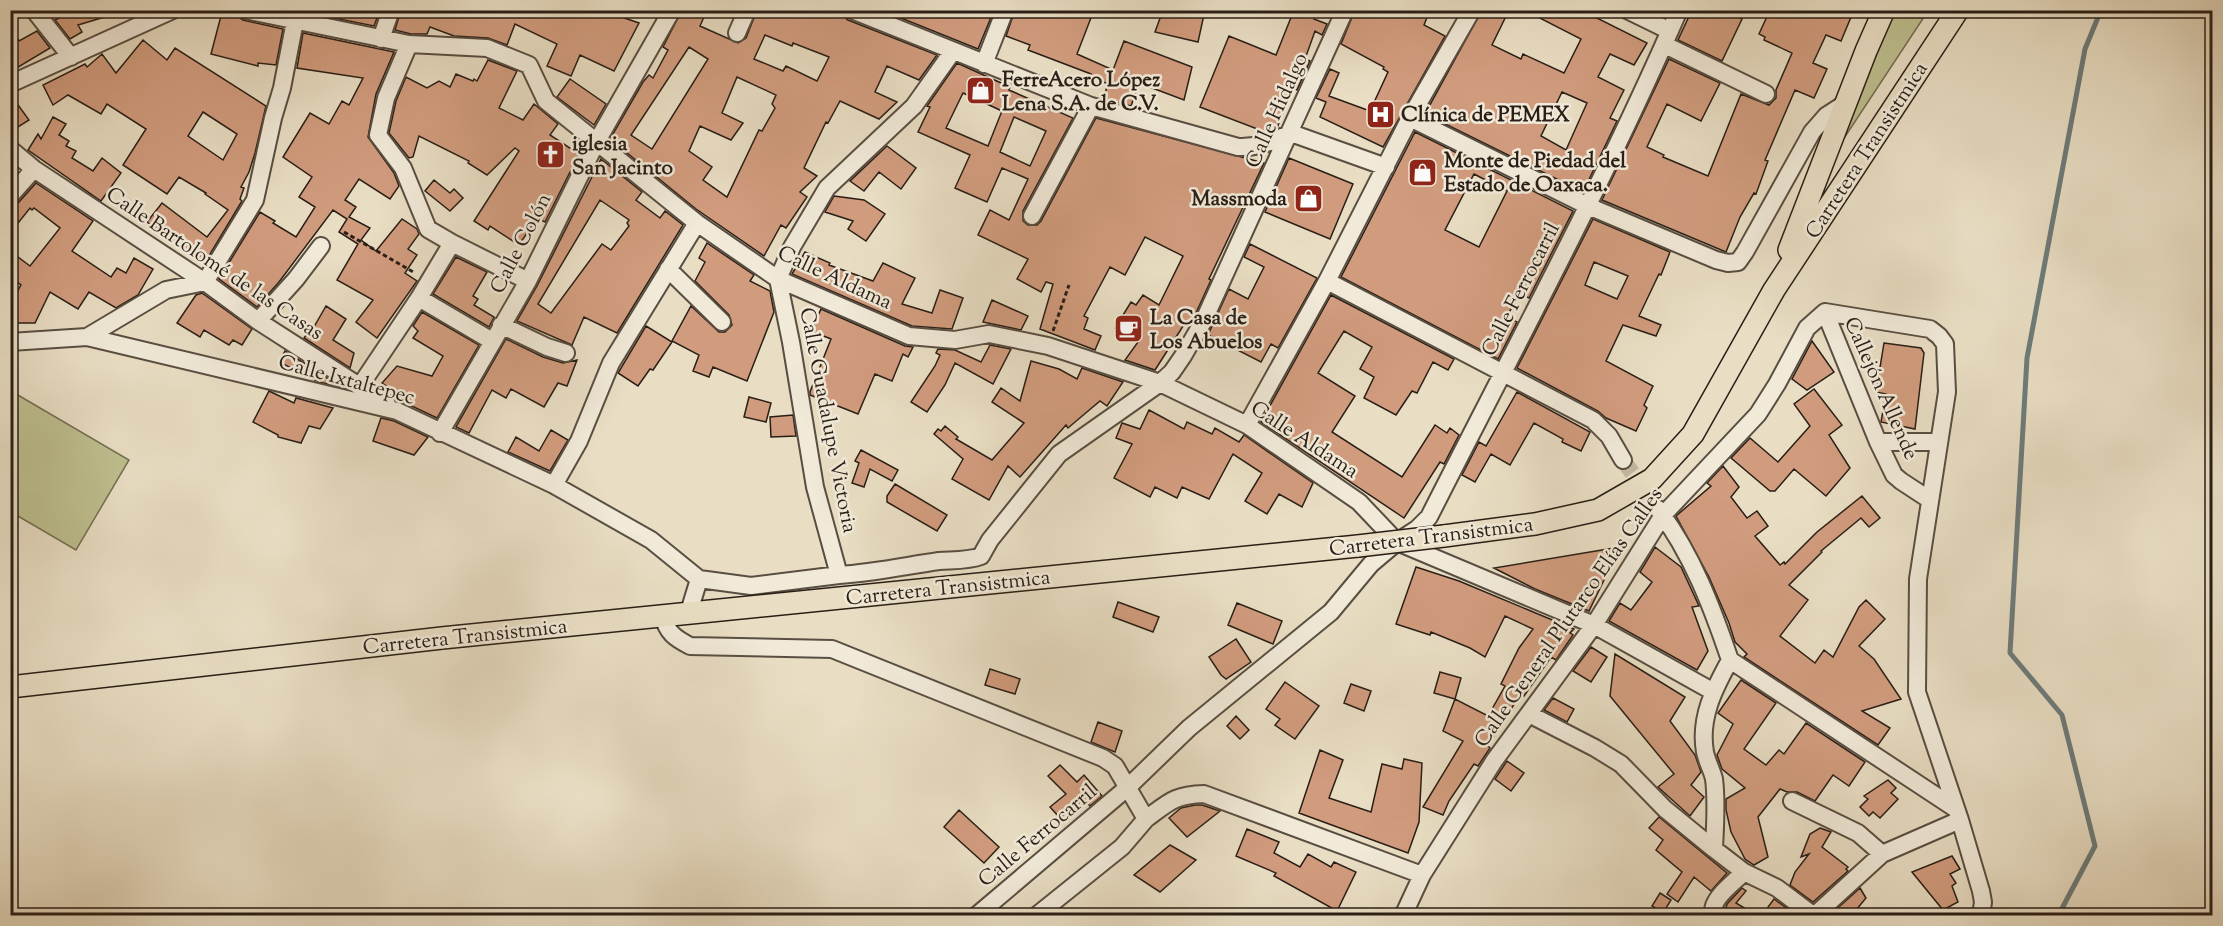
<svg xmlns="http://www.w3.org/2000/svg" width="2223" height="926" viewBox="0 0 2223 926" font-family="'Sorts Mill Goudy',serif">
<rect width="100%" height="100%" fill="#e9dec4"/>
<filter id="stains"><feTurbulence type="fractalNoise" baseFrequency=".00333" numOctaves="4"/><feColorMatrix values="0 0 0 0 .2 0 0 0 0 .09 0 0 0 0 .02 0 0 0 .5 -.17"/></filter>
<radialGradient id="worn" r=".72"><stop offset=".6" stop-color="#630" stop-opacity="0"/><stop offset="1" stop-color="#630" stop-opacity=".3"/></radialGradient>
<!-- green -->
<path fill="#bebf8f" stroke="#746e52" stroke-width="1.5" d="M1892 11H1928L1827 164Z
M11 391 129 460 76 550 11 512Z"/>
<g fill="none" stroke-linecap="round" stroke-linejoin="round">
<!-- stream -->
<path stroke="#6d7c7a" stroke-width="5" d="M2058 916 2095 846 2062 715 2010 653 2027 358 2085 49 2101 10"/>
</g>
<!-- building -->
<path fill="#d19c7e" stroke="#291e16" stroke-width="1.5" fill-rule="evenodd" d="M75 10H115V14L78 25 82 32 70 39 55 20Z
M312 10H380L374 26 324 16Z
M401 10H601L639 23 614 71 580 55 571 76 547 66 557 44 515 24 507 45 488 38 454 36 430 27 427 34H411L395 30Z
M682 10H707L700 26 738 43 746 38 757 10H842L843 16 848 20 937 55 919 80 887 66 875 92 897 102 879 119 840 101 828 123 826 122 804 168 817 176 800 192 807 197 786 228 781 225 764 256 696 209 610 139 643 82 649 75 653 78 668 50 663 47ZM765 35 792 46 793 43 829 57 817 81 786 66 783 71 754 59ZM689 47 708 59 652 149 631 135ZM737 77 776 95 772 104 775 108 762 131 759 130 727 197 703 180 712 167 689 151 700 126 731 140 743 123 722 113Z
M881 10H994L978 49Z
M1015 10H1094L1077 54 1113 70 1124 41 1192 67 1184 100 1139 83 1131 106 1103 99 1108 84 1090 76 1091 74 1028 50 1030 45 1006 36Z
M1163 10H1205L1198 42 1155 32Z
M1294 10H1318L1314 19 1327 24 1322 35 1315 31 1305 59 1310 61 1297 90 1293 88 1277 128 1265 132 1200 107 1229 36 1276 55Z
M1355 10H1430L1424 25 1445 36 1383 147 1320 117 1326 102 1316 98 1330 69 1339 73 1329 96 1370 111 1388 72 1383 69 1384 67 1341 44Z
M1482 10H1509L1492 45 1521 59 1523 54 1564 73 1581 39 1524 10H1581L1647 43 1634 65 1610 54 1598 77 1624 90 1610 118 1617 121 1583 192 1425 114ZM1562 92 1587 103 1566 150 1541 136Z
M1692 10H1741L1738 17 1742 19 1722 61 1678 40Z
M1770 10H1854L1841 41 1826 35 1813 63 1827 69 1814 98 1795 90 1765 160 1768 161 1756 194 1754 193 1740 217 1726 252 1602 200 1669 59 1720 83 1701 121 1667 104 1647 147 1664 155 1663 157 1708 176 1741 94 1769 105 1776 98V90L1792 53 1764 40 1765 37 1759 34Z
M222 12 237 16 243 20 283 29 276 65 258 63V66L211 54Z
M10 25 19 41 37 31 50 48 10 72Z
M303 33 394 52 376 94 368 137 394 173 399 186 390 199 359 179 345 200 356 207 349 217 370 228 361 240 376 251 402 219 417 229 419 234 408 249 417 255 405 273 417 281 377 338 356 322 373 300 337 280 358 244 339 232 347 219 333 210 279 282 257 307 219 279 260 212 275 221 273 223 296 237 315 207 299 197 312 177 283 157 310 113 329 124 342 101 349 105 363 78 297 68Z
M143 40 167 60 175 48 266 106 255 153 249 172 241 187 244 188 240 199 242 201 204 264 147 222 162 203 207 237 228 210 205 194 206 193 179 177 167 194 123 165 146 129 107 104 101 114 68 95 53 105 43 85 85 64 87 67 102 54 116 73ZM203 112 237 134 223 160 188 136Z
M488 60 517 71 499 108 523 120 534 104 558 124 550 135 579 154 545 222 537 218 519 245 490 226 488 230 474 221 519 151 515 148 487 175 468 163 469 161 419 136 413 157 409 158 389 133 396 101 406 77 427 88 439 81 450 87 456 74 473 81 474 79 477 81Z
M957 63 1010 87 1009 90 1073 118 1023 211V221L1028 225H1037L1041 221 1096 118 1264 163 1209 279 1211 280 1195 315 1189 325 1185 323 1155 370 1125 360 1138 342 1115 328 1131 302 1136 305 1143 295 1159 305 1183 256 1145 237 1125 275 1110 267 1084 316 1088 318 1084 329 1101 336 1095 350 1040 329 1053 284 1046 282 1041 292 1017 279 1028 259 978 235 990 210 1009 220 1028 179 1002 168 987 202 955 188 970 155 918 132 930 107 927 106ZM963 93 1002 111 988 146 946 128ZM1014 117 1046 131 1030 166 1000 152Z
M570 79 606 104 594 125 557 97Z
M10 94 29 120 10 132Z
M53 117 66 124 59 135 69 141 66 146 76 151 72 158 93 171 102 158 121 173 101 201 28 150 38 134 41 139Z
M1415 132 1573 211 1529 298 1519 293 1507 317 1517 322 1498 359 1341 277ZM1474 174 1507 191 1479 247 1445 230Z
M887 146 916 168 901 189 879 172 864 191 850 181Z
M1289 158 1353 184 1330 239 1265 212Z
M601 159 642 192 636 200 660 218 665 211 683 225 617 333 584 317 572 345 517 321 537 286ZM600 200 629 220 627 223 629 226 611 250 602 244 551 313 538 304Z
M434 180 450 193 454 189 463 198 450 211 425 191Z
M36 183 93 221 72 251 111 277 117 268 126 273 134 258 153 269 138 295 116 308 89 292 78 309 50 292 35 323H10V304L21 285 10 276V251L30 266 60 228 34 208 32 210 30 208 10 233V206L18 203Z
M834 196 864 200 885 214 866 241 848 229 853 221 825 212Z
M1593 219 1670 252 1661 275 1659 274 1639 316 1661 325 1656 336 1623 325 1606 361 1653 386 1644 405 1647 408 1636 431 1606 418 1598 411 1517 368ZM1594 262 1628 276 1617 299 1585 285Z
M707 243 754 275 750 281 770 291 774 312 747 381 713 367 709 377 693 371 699 355 672 341 691 306 719 332H725L732 325 729 315 695 281 705 262 699 258Z
M1250 244 1317 278 1278 348 1271 344 1261 362 1208 335 1229 289 1248 299 1264 267 1244 257Z
M805 252 830 263 829 265 873 281 883 263 915 278 902 304 932 313 940 290 963 298 952 329 912 326 792 274Z
M456 257 487 272 473 296 478 299 474 305 494 317 489 327 433 294Z
M202 293 252 329 242 345 233 340 229 345 204 330 200 337 177 323 196 295Z
M1331 295 1454 359 1448 370 1433 362 1417 393 1412 391 1396 415 1364 398 1374 377 1360 369 1372 347 1344 331 1318 373 1355 396 1332 432 1402 477 1435 425 1447 433 1450 428 1459 435 1444 464 1440 462 1404 518 1261 422Z
M992 300 1028 316 1021 330 983 322Z
M326 306 346 319 333 340 354 353 350 368 304 338 309 331 311 332Z
M821 309 905 346 913 347 908 357 903 354 892 381 875 374 858 414 810 395V392L831 339 811 331Z
M422 312 479 345 437 418 401 401 403 397 382 383 397 366 432 376 443 356 413 338 418 331 413 326Z
M646 326 672 342 653 370 650 369 638 386 618 373Z
M506 339 543 357 563 363 577 360 567 386 558 383 544 407 511 389 506 398 492 390 469 433 456 427Z
M1812 341 1834 372 1807 390 1792 379Z
M1884 343 1921 348 1924 353 1915 429 1881 422 1886 394 1876 392Z
M990 345 1011 349 993 384 955 363 945 385 927 412 911 402 935 366 940 355 936 353 938 349 955 350 981 362Z
M285 351 341 387 319 382 279 362Z
M1031 361 1059 369 1077 379 1082 368 1123 382 1107 406 1100 401 1068 428 1066 425 1020 477 1008 466 989 500 952 479 963 459 934 434 938 429 941 431 945 426 958 437 956 439 992 460 1024 423 992 402 1001 388 1020 401Z
M1814 389 1842 425 1829 435 1850 468 1826 496 1794 469 1775 491H1770L1731 458 1750 438 1778 462 1810 426 1794 404Z
M269 391 294 403 296 398 333 408 320 429 309 426 301 443 278 437V435L253 422Z
M1517 392 1590 432 1581 451 1562 442 1563 439 1534 423 1510 465 1491 454 1475 482 1462 475 1479 442 1486 446Z
M749 397 771 403 766 422 744 417Z
M1149 410 1184 429 1187 422 1212 434 1215 428 1239 442 1244 435 1313 483 1302 507 1279 494 1267 514 1245 501 1262 473 1233 454 1209 499 1182 487 1177 498 1155 487 1150 497 1114 478 1132 444 1116 438 1122 423 1140 429Z
M793 415 796 436 771 437 770 417Z
M381 418 394 421 428 437 414 455 373 441Z
M551 430 568 440 550 471 508 452 516 437 539 451Z
M861 450 898 470 892 481 870 469 864 487 852 483 859 463 855 461Z
M1723 466 1739 487 1731 497 1747 518 1757 511 1768 526 1755 536 1780 565 1784 562 1785 564 1817 532 1862 496 1880 518 1869 527 1861 518 1821 551 1822 552 1789 585 1808 600 1780 636 1815 663 1824 650 1833 657 1859 607 1866 600 1885 619 1859 646 1874 659 1901 699 1862 711 1890 728 1878 745 1744 657 1747 654 1735 642 1729 623 1709 577 1676 516 1711 486 1707 483Z
M895 484 947 515 937 531 887 502V496Z
M1620 547 1589 611 1535 589 1494 568Z
M1655 547 1681 567 1699 606 1692 607 1708 651 1697 670 1609 621 1620 603 1631 610 1652 582 1640 572Z
M1416 567 1459 581 1574 629 1570 633 1573 635 1556 660 1551 657 1524 696 1520 694 1500 728 1487 745 1490 748 1478 766 1474 764 1449 801 1443 815 1423 807 1463 741 1443 731 1455 699 1488 716 1505 686 1501 684 1519 648 1533 629 1505 616 1485 657 1470 648 1431 632 1430 635 1396 624Z
M1118 602 1159 617 1153 632 1113 617Z
M1237 603 1282 621 1273 644 1228 625Z
M1236 639 1251 662 1226 679 1221 675 1209 657Z
M1591 647 1607 657 1591 682 1573 671Z
M1615 654 1685 697 1670 721 1695 755 1701 772 1691 785 1704 797 1690 816 1658 787 1674 774 1610 696Z
M990 669 1020 679 1015 694 985 685Z
M1440 672 1461 678 1455 699 1434 693Z
M1741 680 1776 703 1744 749 1766 765 1779 750 1784 754 1806 723 1865 762 1849 786 1833 775 1815 801 1797 792H1787L1780 789 1758 817 1768 857 1754 865 1745 859 1731 832 1726 810V799L1745 788 1722 769 1717 755 1733 724 1718 713Z
M1285 682 1319 706 1295 739 1275 725 1280 719 1266 709Z
M1351 684 1371 691 1364 711 1344 703Z
M1553 698 1574 709 1567 722 1544 710Z
M1236 716 1249 730 1240 739 1227 726Z
M1098 722 1122 731 1115 752 1091 742Z
M1320 750 1343 760 1329 798 1371 812 1382 764 1402 769 1404 759 1422 763 1419 822 1408 853 1299 813Z
M1507 761 1524 773 1511 791 1495 779Z
M1060 765 1077 782 1084 775 1102 796 1090 806 1084 799 1060 818 1050 807 1066 794 1048 776Z
M1888 780 1896 788 1891 793 1898 799 1880 818 1873 812 1869 816 1860 807 1868 799 1864 796Z
M1195 805H1202L1220 811 1187 837 1169 818 1181 808Z
M959 810 999 847 984 863 944 827Z
M1659 817 1727 873 1711 891 1694 877 1678 902 1667 894 1682 872 1656 850 1663 840 1649 828Z
M1820 828 1831 832 1822 847 1848 867 1846 869 1848 871 1813 902 1790 885 1795 872 1809 854 1801 857 1810 834Z
M1247 829 1279 842 1274 853 1300 867 1308 854 1331 867 1334 862 1356 872 1337 911 1274 876 1276 873 1236 856Z
M1170 845 1196 860 1160 892 1134 875Z
M1952 856 1960 869 1950 874 1956 883 1952 886 1958 902 1943 910 1912 872Z
M1742 888 1746 891 1736 903 1756 915H1724L1727 904Z
M1860 888 1866 898 1852 915H1830Z
M1660 893 1671 900 1663 913 1652 906Z
M1774 899 1796 915H1772L1768 907Z"/>
<g fill="none" stroke-linecap="round" stroke-linejoin="round">
<!-- minor-tunnel -->
<path stroke="#c3b8a1" stroke-width="16" stroke-dasharray="16 8" stroke-linecap="butt" d="M1623 460 1658 509"/>
<defs>
<path id="minor" d="M34 10 71 57
M245 10 409 44 487 48 529 65 546 101 697 223 778 279 909 336 955 340 989 334 1048 346 1160 383 1247 425 1359 502 1397 542 1594 625 1712 691
M852 10 1091 106 1238 147C1258 148 1273 141 1291 133L1386 167
M1627 10 1670 31
M737 33 747 10
M381 39 391 10
M409 44 386 98 378 135 403 168 428 229 452 243 528 281
M1665 45 1766 94
M984 64 1005 10
M10 84 173 10
M1410 118 1588 206 1716 260 1728 263 1738 262 1745 252 1812 132 1826 116 1846 103
M10 149 34 169 205 282 258 321 387 404
M10 196 34 169
M1032 216 1091 106
M668 269 722 322
M1327 281 1593 420 1609 436 1623 460
M419 298 492 341
M1825 312 1878 442 1894 475 1901 481 1930 500
M258 321 296 279 321 246
M501 325 547 347 566 353
M87 337 166 290 205 282 255 200 273 118 282 88 295 21
M10 342 87 337 397 411 554 485 651 540 699 579
M360 386 419 298 452 243
M1247 425 1327 281 1410 118 1472 10
M440 433 528 281 596 143 672 10
M1878 442H1938
M554 485 579 441 611 363 697 223
M1658 509C1692 554 1712 607 1730 660 1714 689 1699 718 1705 752 1707 762 1712 770 1714 779 1717 802 1715 826 1714 849L1744 872 1777 888 1814 916
M839 575C873 573 905 566 939 561 953 560 968 561 981 556L990 540 1059 454 1160 383 1172 372 1183 356 1204 320 1345 10
M699 579 751 586 839 575 815 487 791 342 778 279 792 247 827 188 914 106 953 51
M689 612 699 579
M663 616C667 633 675 638 690 646L832 649 1103 758 1115 766 1146 819 1122 847 1036 916
M1730 660 1956 809
M1529 714 1595 748 1621 764 1665 809 1714 849
M1792 801 1858 833 1882 854
M1146 819C1169 802 1174 795 1204 794L1422 875
M976 916 1127 788 1189 728 1331 612 1371 564 1397 542 1417 529 1429 517C1514 349 1604 183 1679 10
M1403 916 1422 875 1494 761 1594 625 1663 515 1758 414 1777 384 1807 328 1825 312 1930 329 1939 336 1945 344 1947 392 1918 579 1917 692 1960 820 1981 891 1983 902 1981 916
M1714 916C1708 900 1734 883 1744 872
M1814 916 1882 854 1960 820"/>
<path id="major" d="M1789 250 1866 51 1884 10
M1444 536 1535 524 1598 510 1652 479 1693 434 1774 290 1958 10
M10 687 442 638 1358 546"/>
</defs>
<!-- minor casing -->
<use href="#minor" stroke="#594e42" stroke-width="20"/>
<!-- major casing -->
<use href="#major" stroke="#291e16" stroke-width="24"/>
<!-- path -->
<path stroke="#291e16" stroke-width="3" stroke-dasharray="4.5 3" stroke-linecap="butt" d="M344 232 415 273
M1053 331 1069 285"/>
<!-- minor -->
<use href="#minor" stroke="#f1ead9" stroke-width="16"/>
<!-- major -->
<use href="#major" stroke="#e9dec4" stroke-width="21"/>
<defs>
<path id="major-bridge" d="M1358 546 1444 536"/>
</defs>
<!-- major-bridge casing -->
<use href="#major-bridge" stroke="#291e16" stroke-width="24" stroke-linecap="butt"/>
<!-- major-bridge -->
<use href="#major-bridge" stroke="#e9dec4" stroke-width="21"/>
</g>
<!-- icons -->
<defs>
<symbol id="shop-square" viewBox="-11 -11 22 22"><rect x="-9" y="-9" width="18" height="18" rx="4" fill="#8f2418" stroke="#f1ead9"/><path d="M-5-2.5h2.3a2.7 3.5 0 0 1 5.4 0H5L5.5 6h-11ZM-1.5-2.5h3a1.5 2.3 0 0 0-3 0Z" fill="#fff"/></symbol>
<symbol id="hospital-square" viewBox="-11 -11 22 22"><rect x="-9" y="-9" width="18" height="18" rx="4" fill="#8f2418" stroke="#f1ead9"/><path d="M-5-5h3v3.5h4V-5h3V5h-3V1.5h-4V5h-3Z" fill="#fff"/></symbol>
<symbol id="church-square" viewBox="-11 -11 22 22"><rect x="-9" y="-9" width="18" height="18" rx="4" fill="#8f2418" stroke="#f1ead9"/><path d="M-1.2-6h2.4v3.5h3.3v2.4h-3.3V6h-2.4V-.1h-3.3v-2.4h3.3Z" fill="#fff"/></symbol>
<symbol id="cafe-square" viewBox="-11 -11 22 22"><rect x="-9" y="-9" width="18" height="18" rx="4" fill="#8f2418" stroke="#f1ead9"/><path d="M-5.5-4.5H6V0H3Q3 3.5 0 3.5H-2.5Q-5.5 3.5-5.5 0ZM3-3.2v2h1.7v-2ZM-6 4.5H4V6H-6Z" fill="#fff"/></symbol>
</defs>
<g fill-rule="evenodd">
<use href="#shop-square" x="964" y="74" width="33" height="33"/>
<use href="#hospital-square" x="1364" y="98" width="33" height="33"/>
<use href="#church-square" x="534" y="138" width="33" height="33"/>
<use href="#shop-square" x="1406" y="156" width="33" height="33"/>
<use href="#shop-square" x="1292" y="182" width="33" height="33"/>
<use href="#cafe-square" x="1112" y="312" width="33" height="33"/>
</g>
<g text-anchor="middle" stroke-width="5" stroke-linejoin="round" paint-order="stroke">
<!-- poi labels -->
<g font-size="21" font-weight="bold" fill="#291e16" stroke="#f1ead9" text-anchor="start">
<text x="1002" y="86">FerreAcero López<tspan x="1002" dy="24">Lena S.A. de C.V.</tspan></text>
<text x="1401" y="121">Clínica de PEMEX</text>
<text x="572" y="150">iglesia<tspan x="572" dy="24">San Jacinto</tspan></text>
<text x="1444" y="167">Monte de Piedad del<tspan x="1444" dy="24">Estado de Oaxaca.</tspan></text>
<text x="1287" y="205" text-anchor="end">Massmoda</text>
<text x="1150" y="324">La Casa de<tspan x="1150" dy="24">Los Abuelos</tspan></text>
</g>
<!-- street labels -->
<g font-size="21" fill="#291e16" stroke="#f1ead9">
<text transform="translate(1276 110) rotate(-66)" y="7">Calle Hidalgo</text>
<text transform="translate(1866 150) rotate(-57)" y="7">Carretera Transistmica</text>
<text transform="translate(520 243) rotate(-63)" y="7">Calle Colón</text>
<text transform="translate(215 263) rotate(34)" y="7">Calle Bartolomé de las Casas</text>
<text transform="translate(835 277) rotate(25)" y="7">Calle Aldama</text>
<text transform="translate(1520 289) rotate(-63)" y="7">Calle Ferrocarril</text>
<text transform="translate(347 379) rotate(15)" y="7">Calle Ixtaltepec</text>
<text transform="translate(1882 388) rotate(66)" y="7">Callejón Allende</text>
<text transform="translate(829 420) rotate(79)" y="7">Calle Guadalupe Victoria</text>
<text transform="translate(1305 439) rotate(33)" y="7">Calle Aldama</text>
<text transform="translate(1431 536) rotate(-7)" y="7">Carretera Transistmica</text>
<text transform="translate(948 587) rotate(-6)" y="7">Carretera Transistmica</text>
<text transform="translate(1568 617) rotate(-55)" y="7">Calle General Plutarco Elías Calles</text>
<text transform="translate(465 636) rotate(-6)" y="7">Carretera Transistmica</text>
<text transform="translate(1037 835) rotate(-40)" y="7">Calle Ferrocarril</text>
</g>
</g>
<!-- margin -->
<rect width="2223" height="926" fill="none" stroke="#e9dec4" stroke-width="36"/>
<rect x="12" y="12" width="2199" height="902" fill="none" stroke="#291e16" stroke-width="3"/>
<rect x="18" y="18" width="2187" height="890" fill="none" stroke="#291e16" stroke-width="1.5"/>
<rect width="100%" height="100%" filter="url(#stains)"/>
<rect width="100%" height="100%" fill="url(#worn)"/>
</svg>
